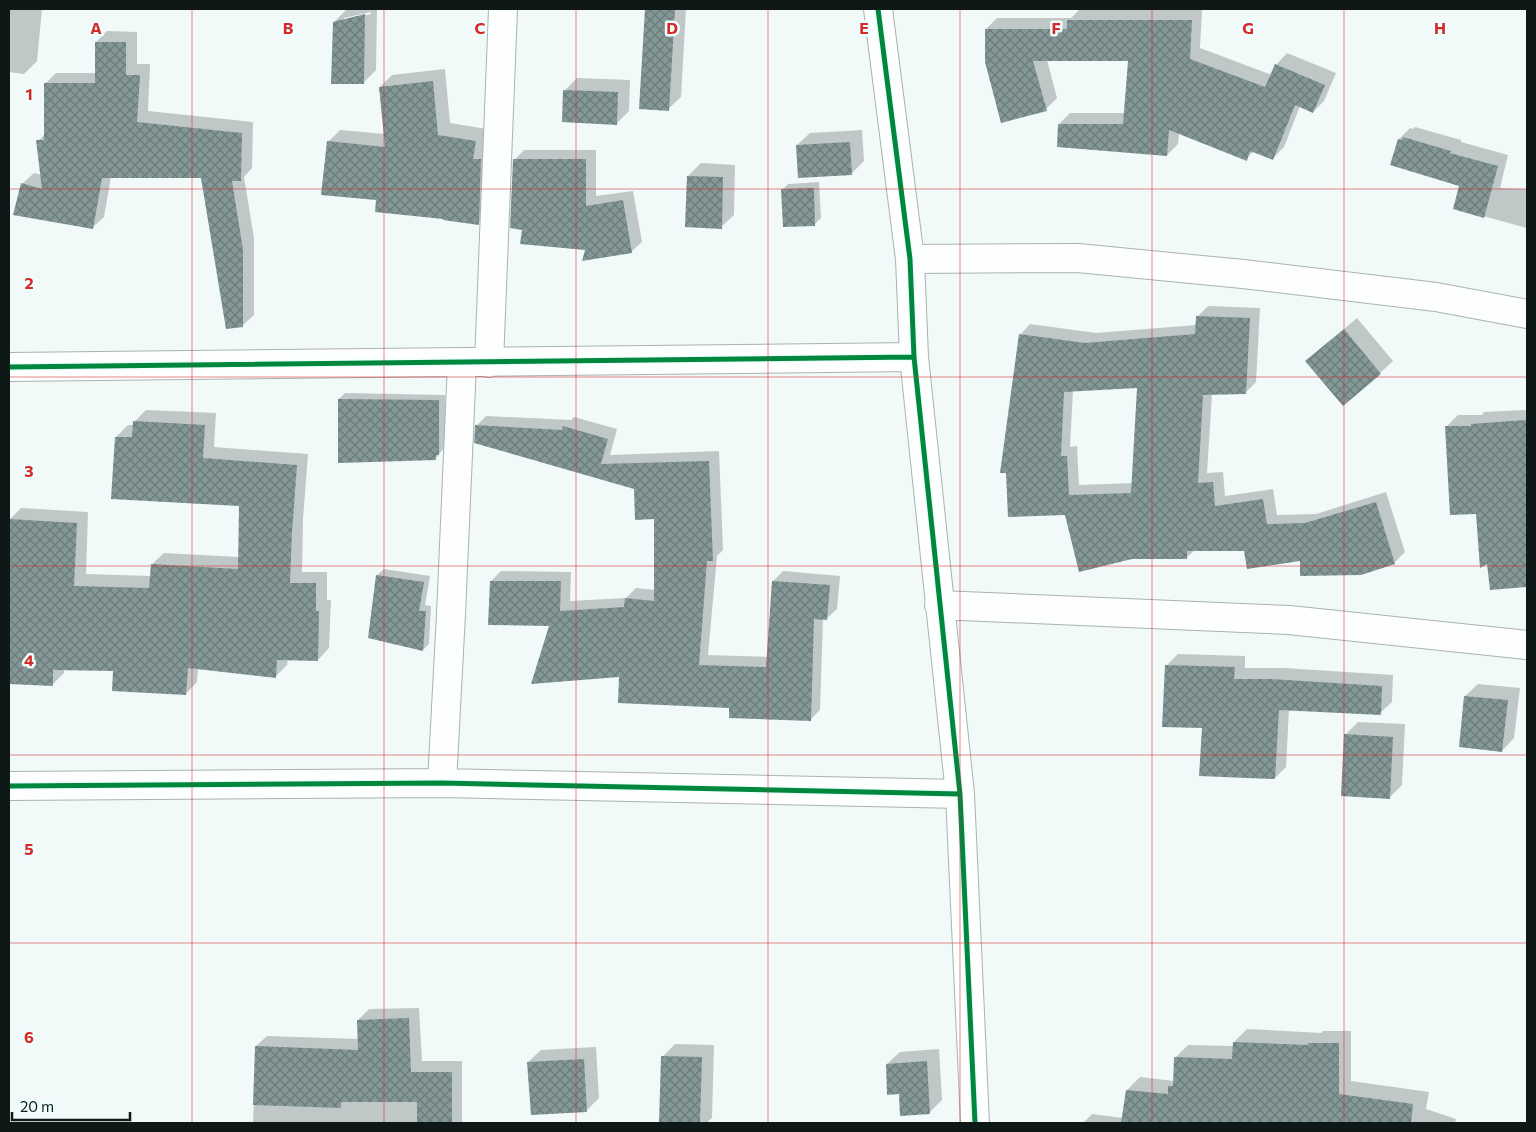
<svg xmlns="http://www.w3.org/2000/svg" width="1536" height="1132" viewBox="0 0 1536 1132" font-family="Commissioner,sans-serif">
<defs>
<pattern id="building-cross-hatch" width="8" height="8" patternUnits="userSpaceOnUse" patternTransform="scale(1.25)"><rect width="8" height="8" fill="#849897"/><path d="M0 0l8 8M0 8l8-8" fill="none" stroke="#6a7b7a"/></pattern>
</defs>
<rect width="100%" height="100%" fill="#f1faf9"/>
<!-- shadow -->
<path fill="#0003" fill-rule="evenodd" d="M9 9H42L37 61 24 74 9 72Z
M347 9H377L376 70 363 83 334 22ZM371 12V14L344 20V18Z
M646 9H686L681 97 668 109 640 108Z
M1080 9 1202 10 1200 48 1272 75 1276 65 1287 53 1336 73 1324 101 1313 112 1300 106 1284 147 1273 158 1254 151 1246 159 1179 132 1178 144 1167 155 1059 124 1070 113H1125L1130 60H1047L1057 98 1046 109 986 29 997 18H1071Z
M107 31 137 32V64H150L148 111 253 122 252 168 244 177 254 238V315L242 326 202 177H111L104 217 92 228 22 184 34 173 42 175 38 141 45 134V84L56 73H96V42Z
M445 69 450 123 487 129 490 211 478 223 378 199 328 142 340 130 385 134 380 87 392 75Z
M577 78 630 80 629 111 616 124 565 90Z
M1415 127 1461 140V142L1508 155 1500 188 1527 189V228L1454 208 1460 185 1399 139 1410 128 1413 129Z
M862 130 864 161 851 174 797 145 810 133Z
M524 150H596V196L633 191 642 242 631 252 587 249 523 229 514 160Z
M701 163 735 165 734 215 721 227 688 176Z
M819 182 821 218 815 224 782 190 788 184Z
M1208 306 1260 308 1256 382 1245 393H1212L1207 473 1223 472 1225 496 1273 489 1277 515 1316 514 1386 492 1405 552 1394 563 1301 560 1245 550H1195L1186 558H1132L1080 570 1020 335 1030 324 1096 333 1197 325 1198 316ZM1138 387 1133 483 1079 485 1077 446 1070 447 1073 390Z
M1357 318 1393 361 1380 373 1307 361Z
M345 393 445 395V447L435 459 339 399Z
M146 410 216 413 214 447 308 454 303 519 302 572H327V600H331L329 648 318 660 288 659 287 665 275 677 198 668 197 682 186 694 115 670 64 669V673L52 685 9 683V520L21 508 88 512 86 574 151 576 152 564 164 553 239 557 240 505 116 437 128 425H134V422Z
M1527 410V586L1491 589 1488 563 1477 512 1446 427 1458 415H1482L1484 412Z
M486 416 571 420 574 417 617 429 610 455 719 451 723 550 717 556 708 655 768 657 773 581 783 571 840 576 837 609 826 619H823L820 710 810 720 731 706 621 675 491 581 501 571 571 572 570 601 626 598 636 588 656 590V518L636 488 476 426Z
M384 569 430 576 425 605 431 606 429 644 423 650 377 575Z
M1178 654 1245 656V668H1284L1393 675 1392 702 1380 713 1289 709 1286 767 1275 778 1203 727 1166 666Z
M1478 684 1520 688 1514 738 1502 751 1465 696Z
M1358 722 1405 724 1402 785 1389 798 1345 735Z
M419 1008 422 1061H462V1123H253L256 1046 267 1036 359 1039 358 1020 369 1009Z
M1247 1029 1321 1033 1323 1031H1351V1081L1429 1092 1426 1109 1456 1119 1455 1123H1083L1092 1114 1123 1118 1127 1090 1140 1077 1174 1081 1175 1058 1188 1045 1234 1046V1042Z
M675 1044 714 1045 712 1118 706 1123H661L662 1057Z
M596 1047 599 1098 586 1111 528 1062 541 1050Z
M939 1049 942 1100 929 1113 887 1064 900 1052Z"/>
<!-- building -->
<path fill="url(#building-cross-hatch)" fill-rule="evenodd" d="M645 9H675L669 111 639 109Z
M365 14 364 84H331L333 22Z
M1067 20H1192L1190 59 1265 87 1275 64 1325 85 1313 113 1295 105 1273 160 1250 151 1247 161 1169 130 1167 156 1057 147 1058 124H1123L1128 61H1033L1047 111 1001 123 985 62V29H1067Z
M95 42H126V75H140L137 122 242 133 241 181H232L243 250V327L226 329 201 178H102L93 229 13 215 21 183 42 189 36 140H44V83H95Z
M433 81 438 135 476 141 473 159H481L479 225 443 220V219L375 212 376 200 321 195 327 141 385 147 379 87Z
M563 90 618 92 617 125 562 122Z
M1403 137 1451 151 1450 153 1498 166 1484 218 1453 209 1459 186 1390 165 1398 139 1402 140Z
M850 142 852 175 798 178 796 145Z
M513 159H586V206L623 200 632 253 582 261 585 250 520 244 522 230 510 228Z
M687 176 723 177 722 229 685 227Z
M814 188 815 226 783 227 781 189Z
M1196 316 1250 318 1246 394 1203 395 1198 483 1213 482 1215 506 1263 499 1267 524 1305 523 1376 502 1395 564 1361 575 1300 576V561L1247 569 1244 551H1187V559H1132L1079 572 1065 515 1008 517 1006 473H1000L1019 334 1085 343 1195 334ZM1137 388 1131 493 1069 495 1067 456H1061L1064 392Z
M1344 329 1381 374 1343 406 1305 361Z
M338 399 439 400V455H436V460L338 463Z
M1527 420V587L1490 590 1487 564 1480 568 1476 514 1450 515 1445 426H1471V424Z
M133 421 205 425 203 458 297 465 292 532 290 583H316V611H319L318 661 277 660 276 678 188 668 186 695 112 691 113 671 53 670V686L9 684V519L77 523 74 586 149 588 151 564 238 569 239 506 111 499 115 437H132Z
M475 425 562 430 563 426 608 439 601 464 709 461 713 561H707L699 665 766 667 772 581 830 585 827 620 814 619 811 721 729 718V708L618 703 619 677 531 684 549 626 488 625 490 581H561L560 611 624 607 625 598 654 601V519L635 520 634 489 474 443Z
M376 575 424 582 419 611H426L423 651 368 638Z
M1165 665 1235 667 1234 679H1271L1382 686 1381 715 1279 710 1275 779 1199 776 1202 728 1162 727Z
M1464 696 1508 700 1502 752 1459 747Z
M1344 734 1393 737 1390 799 1341 796Z
M409 1018 411 1072H452V1123H417V1102H341V1108L253 1105 255 1046 358 1050 357 1020Z
M1233 1042 1308 1045V1043H1339V1094L1413 1104 1411 1123H1121L1126 1090 1168 1094V1086H1173L1174 1057 1232 1059Z
M661 1056 702 1057 700 1123H659Z
M584 1059 587 1112 531 1115 527 1062Z
M927 1061 930 1114 900 1116 899 1094 887 1095 886 1064Z"/>
<g fill="none" stroke-linecap="round" stroke-linejoin="round">
<defs>
<path id="minor" d="M878 9 910 259 914 357 960 794 975 1123
M910 259 1078 258 1243 274 1436 297 1527 314
M489 363 503 9
M9 367 914 357
M939 605 1289 620 1527 645
M442 783 451 614 462 363
M9 786 442 783 960 794"/>
</defs>
<!-- minor casing -->
<use href="#minor" stroke="#aab2b2" stroke-width="30"/>
<!-- minor -->
<use href="#minor" stroke="#fdfefe" stroke-width="28"/>
<defs>
<path id="cycleway" d="M878 9 910 259 914 357 960 794 975 1123
M9 367 914 357
M9 786 442 783 960 794"/>
</defs>
<!-- cycleway casing -->
<use href="#cycleway" stroke="#edfefc" stroke-width="8"/>
<!-- cycleway -->
<use href="#cycleway" stroke="#00873e" stroke-width="5"/>
</g>
<!-- grid -->
<path fill="none" stroke="#d62828" stroke-width="1" stroke-opacity="0.55" d="M192 9V1123M384 9V1123M576 9V1123M768 9V1123M960 9V1123M1152 9V1123M1344 9V1123M9 189H1527M9 377H1527M9 566H1527M9 755H1527M9 943H1527"/>
<g font-size="16" text-anchor="middle" font-weight="bold" fill="#d62828" stroke="#edfefc" stroke-width="5" stroke-linejoin="round" paint-order="stroke">
<text x="96" y="34">A</text>
<text x="288" y="34">B</text>
<text x="480" y="34">C</text>
<text x="672" y="34">D</text>
<text x="864" y="34">E</text>
<text x="1056" y="34">F</text>
<text x="1248" y="34">G</text>
<text x="1440" y="34">H</text>
<text x="29" y="100">1</text>
<text x="29" y="289">2</text>
<text x="29" y="477">3</text>
<text x="29" y="666">4</text>
<text x="29" y="855">5</text>
<text x="29" y="1043">6</text>
</g>
<!-- border -->
<rect width="1536" height="1132" fill="none" stroke="#0e1817" stroke-width="20"/>
<!-- scale -->
<path d="M12 1112v8h118v-8" fill="none" stroke="#0e1817" stroke-width="2.5"/>
<text x="20" y="1112" font-size="15" fill="#0e1817" stroke="#edfefc" stroke-width="4" paint-order="stroke">20 m</text>
</svg>
